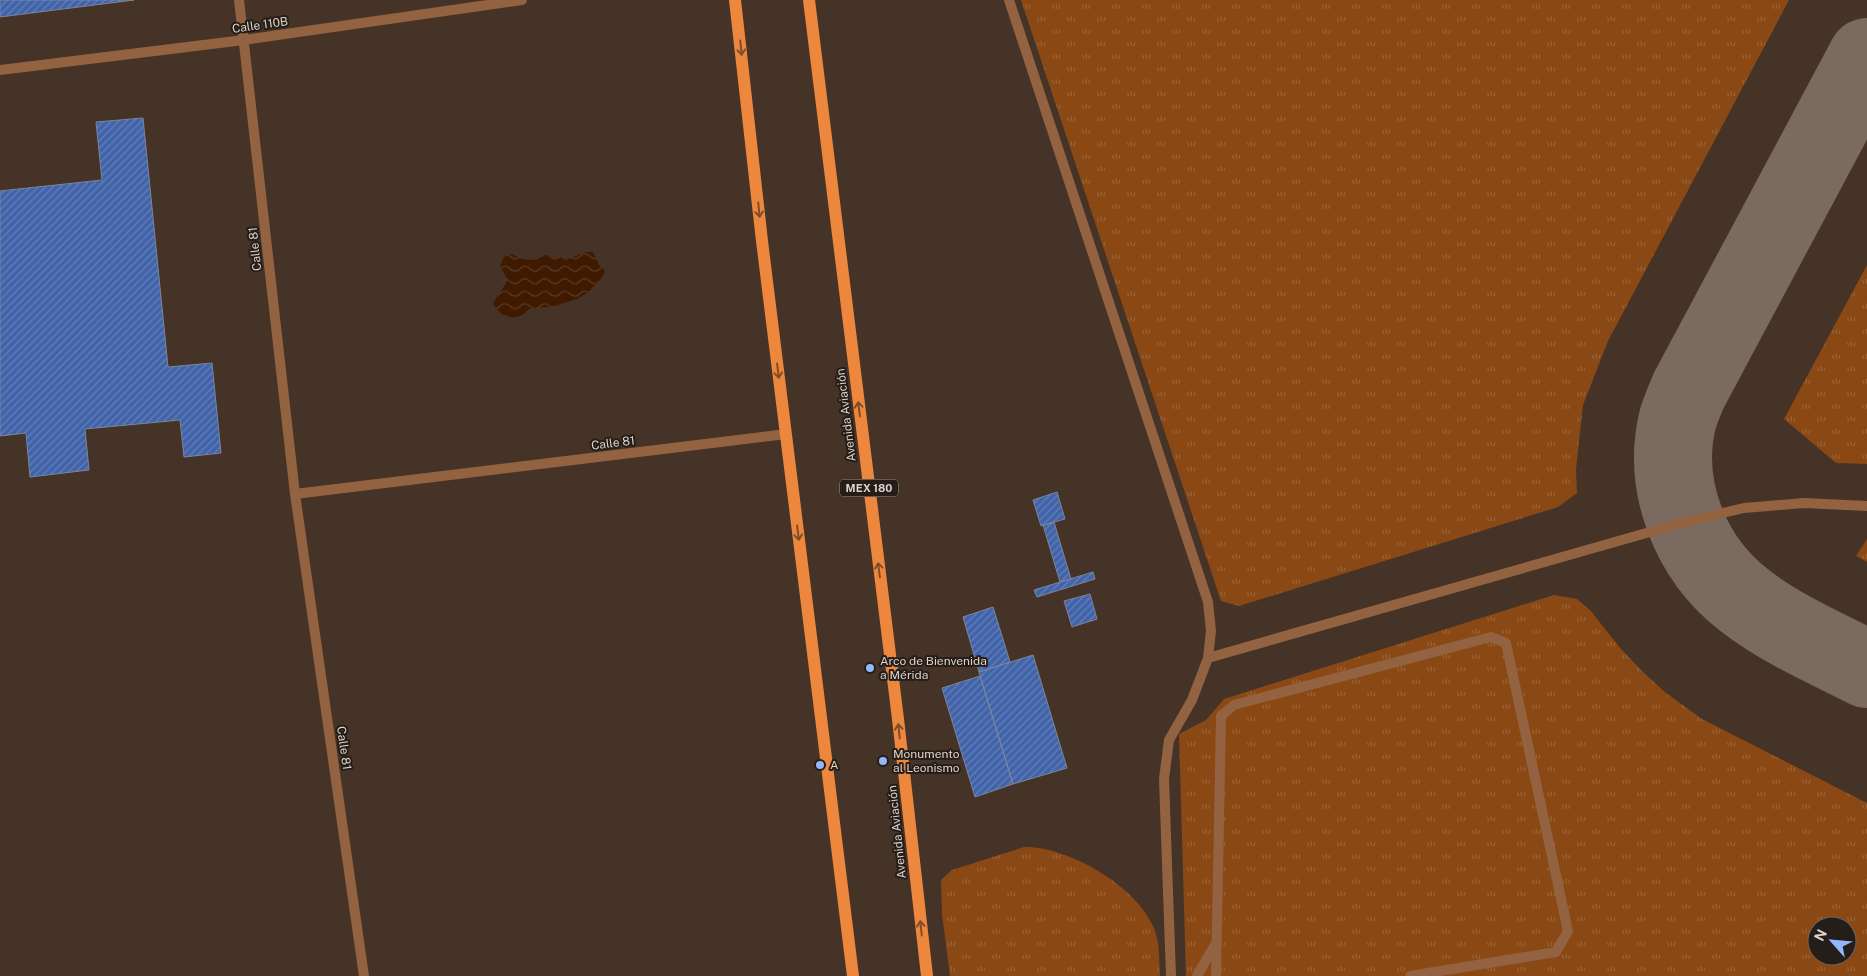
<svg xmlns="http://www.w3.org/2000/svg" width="1867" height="976" viewBox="0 0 1867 976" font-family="'Public Sans',sans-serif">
<defs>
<pattern id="grass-tufts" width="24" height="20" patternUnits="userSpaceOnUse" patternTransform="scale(1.25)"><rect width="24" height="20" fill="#8a4814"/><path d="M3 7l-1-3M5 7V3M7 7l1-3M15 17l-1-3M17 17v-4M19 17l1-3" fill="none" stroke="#9a6235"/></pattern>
<pattern id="water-waves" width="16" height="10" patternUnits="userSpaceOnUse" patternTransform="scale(1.25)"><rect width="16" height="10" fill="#3f1a00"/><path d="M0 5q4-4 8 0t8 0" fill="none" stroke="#5a3a24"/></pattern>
<pattern id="building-hatch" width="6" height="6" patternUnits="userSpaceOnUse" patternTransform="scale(1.25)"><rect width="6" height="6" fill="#4163a9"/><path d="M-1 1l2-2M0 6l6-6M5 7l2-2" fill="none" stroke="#6580b7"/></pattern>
</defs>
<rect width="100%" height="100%" fill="#453327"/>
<!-- grass -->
<path fill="url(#grass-tufts)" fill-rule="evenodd" d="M1021 0H1789L1608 341 1583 405 1576 469 1577 493 1558 507 1239 606 1221 601Z
M1867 265V464L1836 463 1784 419Z
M1867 539V562L1856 556Z
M1554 595 1577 599 1590 610 1621 649 1643 672 1666 693 1702 719 1867 803V976H1186L1179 734 1206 720 1224 699ZM1817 926H1847V956H1817Z
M1024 847C1067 846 1135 885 1153 926 1160 941 1159 960 1160 976H950L942 914 941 880 952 870Z"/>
<!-- water -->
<path fill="url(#water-waves)" d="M586 252H593L599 265 605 271 602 278 587 293 577 299 555 306 529 309C518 323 499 318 493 303L508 280 500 266 504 257 512 254 522 259 535 260 548 254 554 258 560 257 566 260Z"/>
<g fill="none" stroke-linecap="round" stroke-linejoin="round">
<!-- taxiway -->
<path stroke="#7a6a60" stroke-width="78" d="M1867 57 1689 390C1685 399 1681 409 1678 418 1661 486 1690 558 1744 600 1781 629 1826 648 1867 669"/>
</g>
<!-- building -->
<path fill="url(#building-hatch)" stroke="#7b869a" d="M0 0H134L0 17Z
M143 118 168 367 212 363 221 453 184 457 180 420 85 429 89 470 30 477 26 433 0 436V191L102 180 96 122Z
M1057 492 1065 519 1041 526 1033 500Z
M1054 522 1071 579 1060 582 1043 525Z
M1093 572 1095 579 1037 597 1034 590Z
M1090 594 1097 619 1072 627 1064 601Z
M993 607 1010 662 979 672 963 617Z
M1033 655 1067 768 1013 784 979 672Z
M980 676 1013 784 975 797 942 688Z"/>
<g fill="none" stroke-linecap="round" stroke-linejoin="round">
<!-- service -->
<path stroke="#936241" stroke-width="10" d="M1009 0 1208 602 1211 631 1208 658 1192 700 1169 740 1164 779 1171 976
M1208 658 1685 522 1744 508 1804 503 1867 506
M1197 976 1216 943
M1216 976 1221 716 1234 705 1491 637 1506 643 1568 931 1556 952 1410 976"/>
<!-- minor -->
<path stroke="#936241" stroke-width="10" d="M239 0 295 494 364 976
M0 70 244 40 522 0
M295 494 786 434"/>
<!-- primary -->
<path stroke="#ed873e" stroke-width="12" d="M735 0 762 241 853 976
M809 0 898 719 927 976"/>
</g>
<!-- one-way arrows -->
<defs><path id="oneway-shaft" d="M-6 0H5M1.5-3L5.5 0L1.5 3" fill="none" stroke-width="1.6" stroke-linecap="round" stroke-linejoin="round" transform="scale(1.25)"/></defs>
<g stroke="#7f4d29">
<use href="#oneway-shaft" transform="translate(741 48) rotate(84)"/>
<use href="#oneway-shaft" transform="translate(759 210) rotate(84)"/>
<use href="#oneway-shaft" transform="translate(778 371) rotate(83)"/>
<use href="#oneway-shaft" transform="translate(859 409) rotate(-97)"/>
<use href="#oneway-shaft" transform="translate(798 533) rotate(83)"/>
<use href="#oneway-shaft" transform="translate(879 570) rotate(-97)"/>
<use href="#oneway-shaft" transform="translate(899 731) rotate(-96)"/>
<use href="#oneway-shaft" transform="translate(921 928) rotate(-96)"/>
</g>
<!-- markers -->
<g fill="#93b7fd" stroke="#251d17" stroke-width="2">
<circle cx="870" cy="668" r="5"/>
<circle cx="883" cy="761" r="5"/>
<circle cx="820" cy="765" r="5"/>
</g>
<g text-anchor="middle" stroke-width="4" stroke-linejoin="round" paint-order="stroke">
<!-- shield labels -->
<rect fill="#251d17" stroke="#a69c95" stroke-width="1" x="840" y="479.5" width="58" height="17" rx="4"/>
<g font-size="11" font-weight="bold" fill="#ded2cb">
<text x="869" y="492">MEX 180</text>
</g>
<!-- street labels -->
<g font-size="12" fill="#ded2cb" stroke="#251d17">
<text transform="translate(260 25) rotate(-8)" y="4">Calle 110B</text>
<text transform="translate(255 249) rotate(-96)" y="4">Calle 81</text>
<text transform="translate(846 415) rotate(-97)" y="4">Avenida Aviación</text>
<text transform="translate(613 443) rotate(-7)" y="4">Calle 81</text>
<text transform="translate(344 748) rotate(82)" y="4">Calle 81</text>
<text transform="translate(897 832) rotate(-96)" y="4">Avenida Aviación</text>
</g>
<!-- poi labels -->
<g font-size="12" fill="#ded2cb" stroke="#251d17" text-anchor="start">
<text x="880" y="665">Arco de Bienvenida<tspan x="880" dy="14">a Mérida</tspan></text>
<text x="893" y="758">Monumento<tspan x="893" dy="14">al Leonismo</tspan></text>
<text x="830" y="769">A</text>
</g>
</g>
<!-- north arrow -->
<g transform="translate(1832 941) rotate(297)"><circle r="24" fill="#251d17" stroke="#6f655f"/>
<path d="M0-4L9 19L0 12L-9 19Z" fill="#93b7fd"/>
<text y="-8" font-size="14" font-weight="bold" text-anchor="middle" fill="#ded2cb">N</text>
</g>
</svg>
